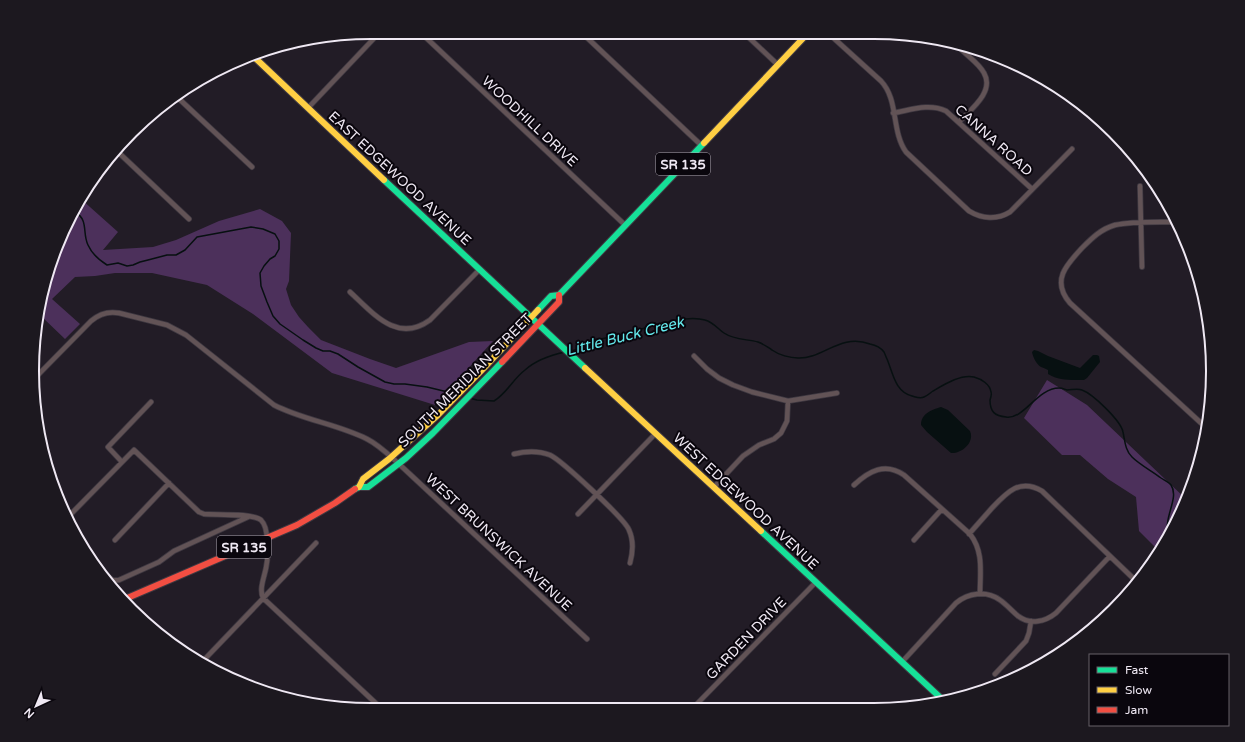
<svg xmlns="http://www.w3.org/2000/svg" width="1245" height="742" viewBox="0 0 1245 742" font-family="'Varela Round',sans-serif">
<rect width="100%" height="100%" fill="#221c26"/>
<!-- forest -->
<path fill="#4c305b" d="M81 199 118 232 103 250 153 247 176 240 219 221 260 209 282 221 291 233 289 281 286 289 291 305 299 317 308 327 321 340 370 359 396 368 469 342 493 341 435 405 332 373 253 314 207 285 152 273H115L95 276 75 277 52 299 80 324 65 339 41 316 50 262Z
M1047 380 1087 405 1187 500 1160 552 1139 531 1136 497 1108 479 1080 455H1062L1024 418Z"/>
<!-- water -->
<path fill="#071011" d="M1034 350 1038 351 1048 356 1080 368 1093 355H1097L1099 356 1100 362 1087 378 1084 380C1071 380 1059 381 1048 374V370C1046 369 1044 368 1041 367 1036 364 1033 357 1032 352Z
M941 407 948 410 970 431C975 442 962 454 951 453L927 432 921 425C921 414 931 410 941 407Z"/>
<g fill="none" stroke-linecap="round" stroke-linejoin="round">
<!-- stream -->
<path stroke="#071011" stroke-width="1.5" d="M75 212C89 220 82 233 88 245 92 254 99 260 107 265L118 263 127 266 133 265 140 262 148 260 167 255H176L185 250 197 237 251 227 263 229 275 234 279 241V249L275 256 270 259 264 266 260 273 261 286 267 302 273 316 280 324 303 340 316 348 323 351H330L338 354 358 367 385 382 394 384H405L427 387 456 394
M571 351C581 349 590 342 600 339 610 337 621 335 631 332 651 327 685 314 705 320 713 322 718 329 724 333 734 340 747 339 758 342 764 344 767 347 772 350 779 355 790 358 798 358 823 359 840 333 870 344 875 345 881 348 884 352 885 354 886 357 887 359 893 373 895 392 912 396 916 397 920 399 924 397 927 396 930 393 933 391 945 384 961 374 974 377 981 379 990 384 991 392 992 394 991 397 990 400 990 412 995 416 1006 417 1024 420 1037 388 1059 388 1062 388 1064 389 1067 390 1072 390 1077 388 1082 390 1093 394 1121 421 1123 432 1125 441 1125 450 1132 457 1140 465 1152 471 1161 478 1164 480 1169 482 1171 485 1180 498 1162 519 1169 535
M469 398 477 400 494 401C507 393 513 379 525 370 536 360 551 355 565 352"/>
<defs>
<path id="street" d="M420 32 625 225
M581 32 701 145
M744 33 777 64
M828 33 881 81C899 100 891 131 906 152L969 211C982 219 997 220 1010 212L1072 149
M176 96 252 167
M308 108 380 32
M893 113C911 110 929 103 946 111L1032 189
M959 122C970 110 995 92 984 73 979 63 967 56 960 48L959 45
M118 152 189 219
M1140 186 1142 267
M1177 222C1159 222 1132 221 1115 225 1101 229 1092 238 1082 248 1066 265 1051 281 1070 303L1201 423 1207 428
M350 292C373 313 397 344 430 320L480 269
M1208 330 1209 331
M694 356 707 369 719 378 733 385 752 392 788 401 837 393
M33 380 91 321C99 314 108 311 119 313L167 325 186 335 274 405C303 420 337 424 367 439 379 445 389 455 399 464L587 639
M514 454C526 451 537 450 550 455 561 460 625 519 629 530 634 541 633 552 630 563
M122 462 108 447 151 402
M854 485C869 471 885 462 904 475L970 534C984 552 980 572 980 594
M714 487 743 456 759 445 774 439 781 433 787 421 788 401
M578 514 656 433
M69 516 134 450 199 512 204 514C216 515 253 513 261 520 266 525 267 534 267 541 268 550 268 559 266 568 264 578 259 589 263 598L382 709
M969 534C977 525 984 517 992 508 1007 492 1020 478 1042 491L1135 580
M115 540 169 483
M914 540 942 509
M95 564 112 580
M106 581 119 580 159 562 174 551 248 517
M202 662 316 543
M902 662 956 603C968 593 986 590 1000 600 1006 604 1012 611 1018 616 1030 625 1045 622 1056 613L1110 556
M995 674 1026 641 1029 633 1031 621
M692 709 816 582"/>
<path id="fast" d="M384 180 585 368
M538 310 551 296 559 295 704 143
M355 489 359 487H368L406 458 433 433 502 362
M761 531 944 701"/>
<path id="slow" d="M252 55 384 180
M704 143 808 33
M585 368 761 531
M359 487 363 479 389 459 438 415 484 368 538 310"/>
<path id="jam" d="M502 362 559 302V295
M125 599 297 525 335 503 355 489"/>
</defs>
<!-- street casing -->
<use href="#street" stroke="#3f3942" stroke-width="6"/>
<!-- fast casing -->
<use href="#fast" stroke="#3f3942" stroke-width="8"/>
<!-- slow casing -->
<use href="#slow" stroke="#3f3942" stroke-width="8"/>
<!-- jam casing -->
<use href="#jam" stroke="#3f3942" stroke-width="8"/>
<!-- street -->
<use href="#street" stroke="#625356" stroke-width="4.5"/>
<!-- fast -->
<use href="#fast" stroke="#16e098" stroke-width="6"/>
<!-- slow -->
<use href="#slow" stroke="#ffcf43" stroke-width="6"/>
<!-- jam -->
<use href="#jam" stroke="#f24e42" stroke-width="6"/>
</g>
<g text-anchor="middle" stroke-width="4" stroke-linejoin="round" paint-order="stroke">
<!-- shield labels -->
<g fill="#0a060d" stroke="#aaa4ae" stroke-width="1">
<rect x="656" y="153" width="54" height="22" rx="3"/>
<rect x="217" y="536" width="54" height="22" rx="3"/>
</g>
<g font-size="13" font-weight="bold" fill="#efe8f3">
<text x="683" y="169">SR 135</text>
<text x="244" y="552">SR 135</text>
</g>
<!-- street labels -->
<g font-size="14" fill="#efe8f3" stroke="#0a060d">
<text transform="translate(530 121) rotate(43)" y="5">WOODHILL DRIVE</text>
<text transform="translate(994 140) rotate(42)" y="5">CANNA ROAD</text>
<text transform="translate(400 178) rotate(43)" y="5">EAST EDGEWOOD AVENUE</text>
<text transform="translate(465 380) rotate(-45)" y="5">SOUTH MERIDIAN STREET</text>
<text transform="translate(746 501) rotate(43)" y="5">WEST EDGEWOOD AVENUE</text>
<text transform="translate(499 542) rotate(43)" y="5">WEST BRUNSWICK AVENUE</text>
<text transform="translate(746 638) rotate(-46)" y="5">GARDEN DRIVE</text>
</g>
<!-- water labels -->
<g font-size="15" font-style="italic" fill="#64eaed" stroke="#0a060d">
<text transform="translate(625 336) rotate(-14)" y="5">Little Buck Creek</text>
</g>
</g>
<!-- crop -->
<path d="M0 0H1245V742H0ZM371 39H874A332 332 0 0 1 1206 371V371A332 332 0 0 1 874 703H371A332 332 0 0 1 39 371V371A332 332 0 0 1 371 39Z" fill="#1c181f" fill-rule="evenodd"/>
<path fill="none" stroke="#efe8f3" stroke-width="2" d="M371 39H874A332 332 0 0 1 1206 371V371A332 332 0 0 1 874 703H371A332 332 0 0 1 39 371V371A332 332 0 0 1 371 39Z"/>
<!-- legend -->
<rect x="1089" y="654" width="140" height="72" fill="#0a060d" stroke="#666069"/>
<rect x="1097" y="667" width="20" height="6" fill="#16e098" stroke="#666069"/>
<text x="1125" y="674" font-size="12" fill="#efe8f3">Fast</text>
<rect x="1097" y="687" width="20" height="6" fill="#ffcf43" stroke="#666069"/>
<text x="1125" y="694" font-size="12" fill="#efe8f3">Slow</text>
<rect x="1097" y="707" width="20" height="6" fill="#f24e42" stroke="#666069"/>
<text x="1125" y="714" font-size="12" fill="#efe8f3">Jam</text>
<!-- north arrow -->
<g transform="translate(36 706) rotate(224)" stroke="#0a060d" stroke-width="3" paint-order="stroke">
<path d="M0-3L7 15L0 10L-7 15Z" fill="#efe8f3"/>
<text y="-6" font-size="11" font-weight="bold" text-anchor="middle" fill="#efe8f3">N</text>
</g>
</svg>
